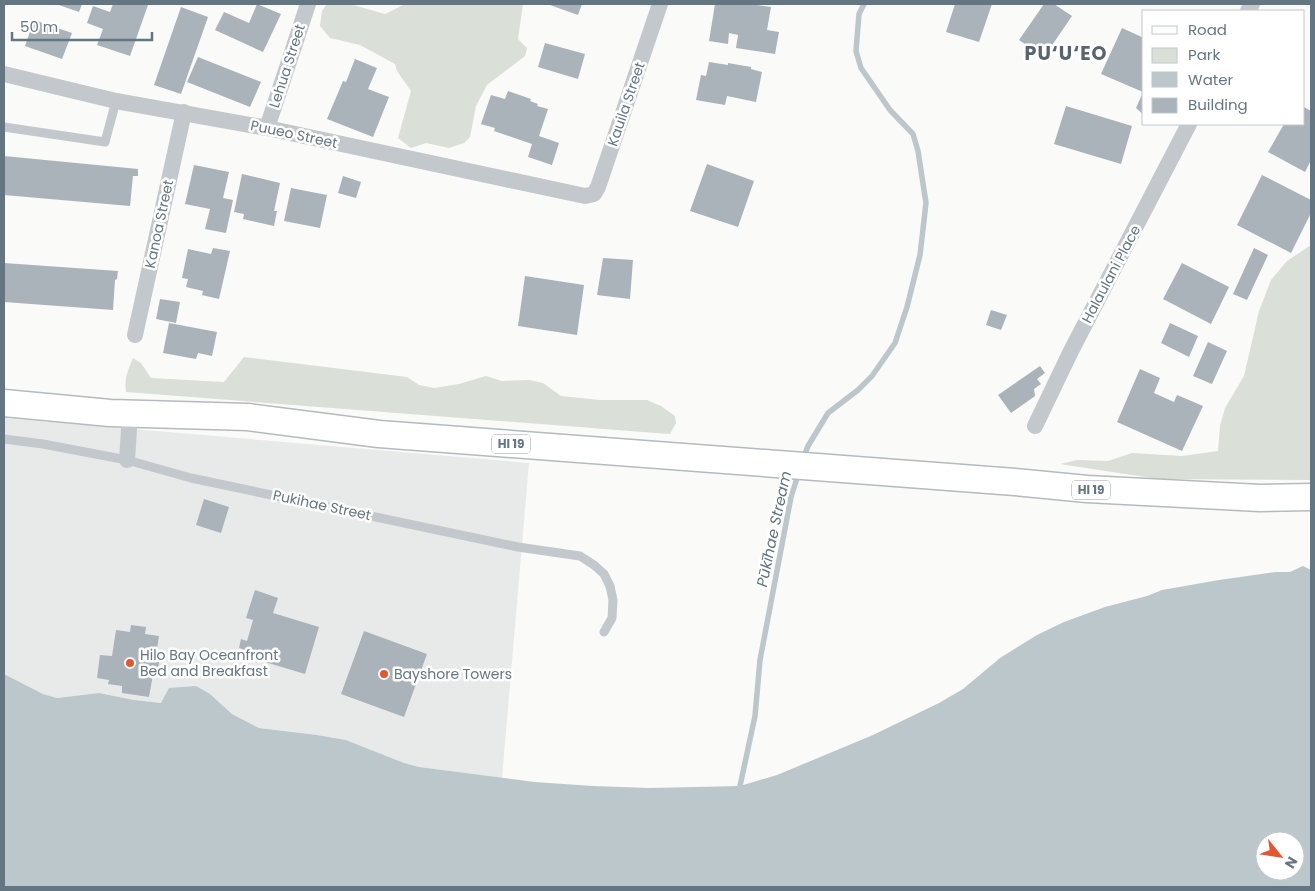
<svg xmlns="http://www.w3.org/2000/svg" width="1315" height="891" viewBox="0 0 1315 891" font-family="Poppins,sans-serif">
<rect width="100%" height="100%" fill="#fafaf8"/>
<!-- built -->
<path fill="#e8e9e9" d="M4 418 529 463 502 778 419 767 404 763 346 740 317 735 259 728 232 714 210 694 161 703 134 700 99 693 57 698 43 694 4 674Z"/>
<!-- green -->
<path fill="#dadfd7" d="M327 4H350L385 14 405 4H523L518 39 527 48 525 56 487 85 476 106 470 137 464 143 449 148 426 143 411 148 398 138 411 91 397 71 395 64 360 45 330 38 320 26 322 11Z
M1311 245V480L1158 479 1060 464 1077 460 1108 461 1132 453 1182 456 1218 451 1220 426 1225 408 1244 376 1259 311 1271 280 1287 261Z
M244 357 407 377 419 385 434 388 459 384 486 376 502 381 529 380 543 383 561 396 600 400H647L661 406 675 416 676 423 670 434 656 433 126 392C124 379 128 370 133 358L141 363 151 378 224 382Z"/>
<!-- water -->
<path fill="#bbc7cb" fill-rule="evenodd" d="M1303 566 1311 570V887H4V674L43 694 57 698 99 693 134 700 161 703 169 688 196 686 210 694 232 714 259 728 317 735 346 740 404 763 419 767 534 782 593 786 650 788 740 786 777 775 873 735 939 703 963 689 1000 658 1037 635 1064 622 1105 607 1147 596 1162 590 1219 580 1276 572H1290ZM1265 841H1295V871H1265Z"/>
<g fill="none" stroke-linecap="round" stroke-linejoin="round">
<!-- stream -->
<path stroke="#bbc7cb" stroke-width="5.5" d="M803 459 808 446 828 413 858 390 872 376 895 343 907 307 920 255 926 203 918 151 913 134 890 110 861 68 856 51 859 14 864 4
M740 786 755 716 760 660 791 497 799 472"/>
</g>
<!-- building -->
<path fill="#aab3b9" d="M56 4H82L79 12Z
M113 4 148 5 130 56 97 45 103 29 87 23 93 6 110 12Z
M257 4 281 14 263 52 215 30 224 12 249 23Z
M547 4H582L578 15Z
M715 4H750L771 7 767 30 779 32 775 54 736 48 738 35 729 33 728 44 709 41Z
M955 4H992L979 42 946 32Z
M1044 4H1054L1072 16 1044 57 1019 40Z
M181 7 208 17 181 94 154 85Z
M34 20 72 33 62 59 25 46Z
M1122 28 1144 38V115L1136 108 1143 92 1101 74Z
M545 43 585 54 578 79 538 67Z
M198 57 261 82 250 107 187 82Z
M355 59 377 68 368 89 389 97 373 137 327 119 343 81 346 82Z
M709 62 728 65V63L751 67V69L762 72 756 102 727 96 725 105 696 100 701 75 706 76Z
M508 91 531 99 530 101 538 104 537 106 548 109 539 136 559 143 552 165 528 157 532 144 494 131 495 128 481 124 491 95 505 99Z
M1066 106 1132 126 1121 164 1054 144Z
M1304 107 1311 111V160L1305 172 1268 152 1284 124H1304Z
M4 156 138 169V176H133L130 206 4 195Z
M707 164 754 181 738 227 690 211Z
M194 165 229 172 223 198 233 200 226 233 205 229 210 209 185 204Z
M242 174 280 183 274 211H277L274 226 243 219 244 214 234 212Z
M1262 175 1311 200V213L1291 253 1237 225Z
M343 176 361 182 356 198 338 193Z
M291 188 327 195 320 228 284 221Z
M213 248 230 251 219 299 202 295 203 291 186 287 188 279 182 278 188 249 211 254Z
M1254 248 1268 255 1247 300 1233 294Z
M603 258 633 260 630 299 597 295Z
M4 263 118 271 117 279 115 280 113 310 4 302Z
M1182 263 1229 287 1211 324 1163 299Z
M525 276 584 285 577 335 518 326Z
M160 299 180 302 176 323 156 319Z
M991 310 1007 315 1001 330 986 325Z
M169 323 217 332 212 356 198 353 196 359 163 353Z
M1170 323 1198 336 1189 357 1161 343Z
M1208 342 1227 351 1212 384 1193 376Z
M1040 366 1045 373 1037 379 1041 384 1034 389 1035 396 1011 413 998 395Z
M1140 369 1160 378 1154 393 1174 402 1177 395 1203 406 1182 451 1117 422Z
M204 499 229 507 221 533 196 525Z
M255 590 278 598 273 613 319 627 305 674 265 662 266 657 239 648 241 639 247 641 253 620 246 618Z
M131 625 146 627 145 634 159 636 156 656H160L158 670 154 669 149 697 122 693V686L108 684 109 680 97 678 100 655 112 656 116 630 130 632Z
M364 631 427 654 404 717 341 694Z"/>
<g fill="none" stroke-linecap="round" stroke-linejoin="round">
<defs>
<path id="primary" d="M4 403 110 413 248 417 379 434 1015 482 1087 489 1260 498 1311 497"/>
</defs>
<!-- primary casing -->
<use href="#primary" stroke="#b5babe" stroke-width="29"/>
<!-- lane -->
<path stroke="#c3c8cc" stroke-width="9" d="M4 127 105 142 116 101
M4 439 43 444 127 460 191 478 518 547 580 556 594 565 604 574 610 586 613 600 612 618 604 632"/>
<!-- street -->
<path stroke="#c3c8cc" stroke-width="16" d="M1248 11 1252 4
M4 74 116 101 267 128 585 196 594 194 598 187 660 4
M267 128 308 4
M135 335 184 112
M1035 426 1071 351 1189 124
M127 460 130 414"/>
<!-- primary -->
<use href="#primary" stroke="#fff" stroke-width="26"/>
</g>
<!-- markers -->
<g fill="#e4572e" stroke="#fff" stroke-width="2">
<circle cx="130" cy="663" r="5"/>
<circle cx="384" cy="674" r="5"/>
</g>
<g text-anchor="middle" stroke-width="5" stroke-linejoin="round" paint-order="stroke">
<!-- shield labels -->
<g fill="#fff" stroke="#939fa8" stroke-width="1">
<rect x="492" y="434.5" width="38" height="19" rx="4"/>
<rect x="1072" y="480.5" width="38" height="19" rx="4"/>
</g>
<g font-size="12" font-weight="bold" fill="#657683">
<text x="511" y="448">HI 19</text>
<text x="1091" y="494">HI 19</text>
</g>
<!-- street labels -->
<g font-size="14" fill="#657683" stroke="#fff">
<text transform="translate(287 66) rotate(-72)" y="5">Lehua Street</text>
<text transform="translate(626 104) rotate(-71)" y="5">Kauila Street</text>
<text transform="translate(294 134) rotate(12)" y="5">Puueo Street</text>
<text transform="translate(159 224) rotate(-78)" y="5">Kanoa Street</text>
<text transform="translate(1111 274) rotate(-62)" y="5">Halaulani Place</text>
<text transform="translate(322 505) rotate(12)" y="5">Pukihae Street</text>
</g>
<!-- poi labels -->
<g font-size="14" fill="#657683" stroke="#fff" text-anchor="start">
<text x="140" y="660">Hilo Bay Oceanfront<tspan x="140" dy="16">Bed and Breakfast</tspan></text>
<text x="394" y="679">Bayshore Towers</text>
</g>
<!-- water labels -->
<g font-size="15" font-style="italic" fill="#60757c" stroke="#fff">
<text transform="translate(774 529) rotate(-78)" y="5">Pūkīhae Stream</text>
</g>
<!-- district labels -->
<g font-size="19" font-weight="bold" letter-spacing="1" fill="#57646e" stroke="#fff">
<text x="1066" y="60">PU‘U‘EO</text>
</g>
</g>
<!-- border -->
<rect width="1315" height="891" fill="none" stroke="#657683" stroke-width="10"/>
<!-- legend -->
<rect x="1142" y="10" width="162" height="115" fill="#ffffff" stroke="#c1c8cd"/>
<rect x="1152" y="26" width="25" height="8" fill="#ffffff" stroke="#c1c8cd"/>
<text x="1188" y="35" font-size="15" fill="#657683">Road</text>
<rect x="1152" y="48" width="25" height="15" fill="#dadfd7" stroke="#c1c8cd"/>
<text x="1188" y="60" font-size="15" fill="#657683">Park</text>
<rect x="1152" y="72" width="25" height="15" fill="#bbc7cb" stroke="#c1c8cd"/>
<text x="1188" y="85" font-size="15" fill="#657683">Water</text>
<rect x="1152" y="98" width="25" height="15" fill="#aab3b9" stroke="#c1c8cd"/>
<text x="1188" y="110" font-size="15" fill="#657683">Building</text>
<!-- north arrow -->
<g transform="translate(1280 856) rotate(120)"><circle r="24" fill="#ffffff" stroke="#c1c8cd"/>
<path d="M0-4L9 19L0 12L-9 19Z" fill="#e4572e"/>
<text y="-8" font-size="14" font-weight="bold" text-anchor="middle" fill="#657683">N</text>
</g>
<!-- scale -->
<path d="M12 32v8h140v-8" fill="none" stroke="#657683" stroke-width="2.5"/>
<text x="20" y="32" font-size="15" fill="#657683" stroke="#ffffff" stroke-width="4" paint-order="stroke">50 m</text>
</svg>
